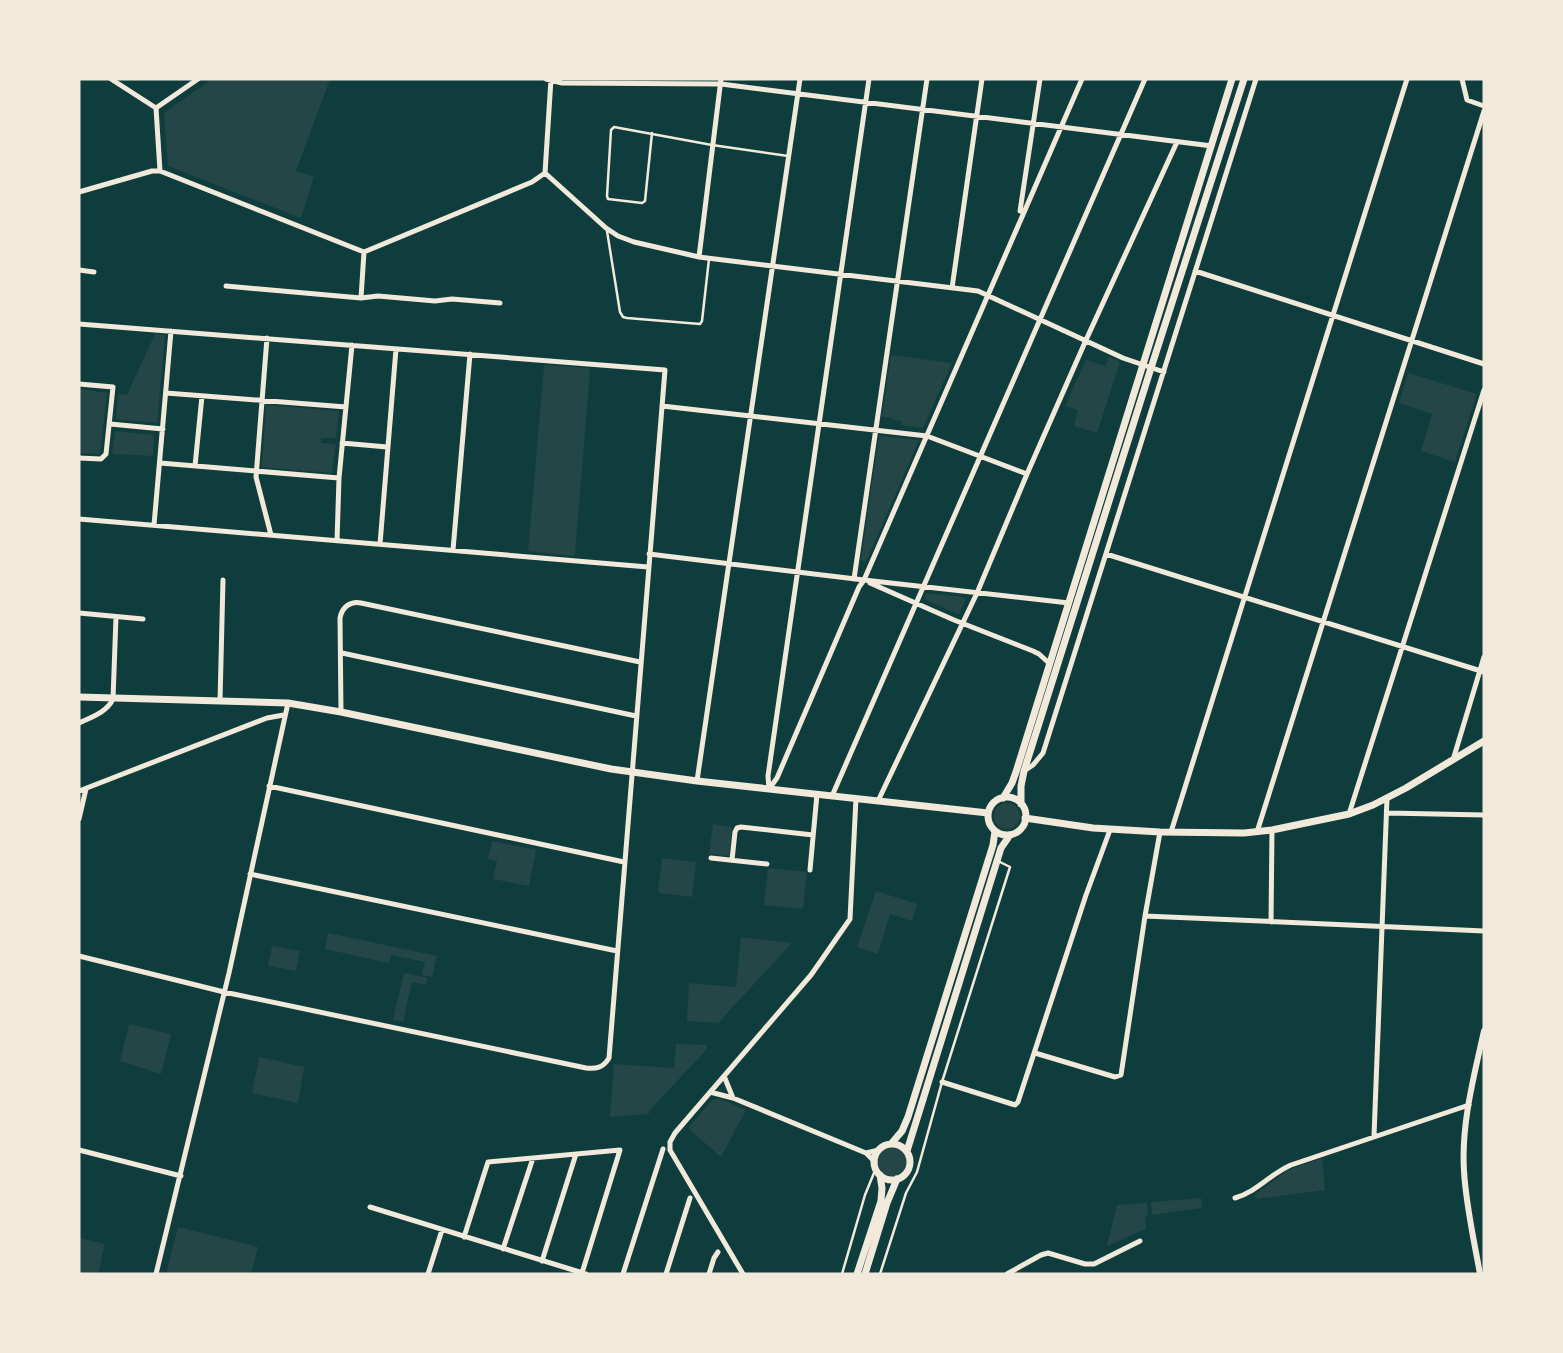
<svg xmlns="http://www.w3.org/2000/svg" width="1563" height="1353" viewBox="0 0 1563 1353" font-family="'IBM Plex Sans',sans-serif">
<rect width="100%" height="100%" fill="#0f3d3e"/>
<!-- green -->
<path fill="#244646" d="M212 79H330L296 171 314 177 301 218 168 166 164 113Z
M155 334 165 335 157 423 116 419 118 394 127 395Z
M891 355 952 363 923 428 901 425 902 421 892 420V418L882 417Z
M1109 357 1120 362 1097 433 1074 426 1078 410 1065 406 1086 360 1105 366Z
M546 365 589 368 590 370 575 554 573 556 528 551 544 367Z
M1408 373 1477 394 1455 462 1421 451 1432 414 1399 403Z
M79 389 107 393 100 454 79 453Z
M266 405 339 411 336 438H321V443L336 444 332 473 262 467Z
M115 431 154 435 153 456 112 454Z
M879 436 919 440 867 560 864 562 861 559Z
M926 593 963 597 966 599 959 614H957L924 599Z
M994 816a13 13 0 1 1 26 0a13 13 0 1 1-26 0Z
M713 824 732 827 729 856 709 854Z
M492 841 536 850 529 886 493 879 497 861 488 859Z
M662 858 696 862 692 897 658 893Z
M768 868 807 872 803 909 764 905Z
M876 891 917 904 912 921 890 914 878 954 857 947Z
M328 933 437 956 432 977 422 975 425 962 391 955 389 963 325 949Z
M741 937 792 943 718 1023 687 1021 689 983 736 987Z
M272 946 300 951 296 971 268 966Z
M404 973 428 978 425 985 412 982 403 1022 393 1020Z
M129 1024 171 1034 161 1074 120 1061Z
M676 1044 707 1045V1049L649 1111V1114L610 1117 614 1064 674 1068Z
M259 1057 304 1067 298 1103 252 1093Z
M715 1099H720L746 1110 721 1157 688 1128 712 1100Z
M878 1162a14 14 0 1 1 28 0a14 14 0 1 1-28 0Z
M1322 1158 1325 1190 1256 1199 1255 1195 1288 1170Z
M1201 1198 1202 1208 1152 1215 1151 1202Z
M1147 1203 1148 1215 1145 1216 1146 1229 1107 1246 1117 1205Z
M178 1227 258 1247 251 1274H166Z
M80 1238 105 1244 98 1274H79Z"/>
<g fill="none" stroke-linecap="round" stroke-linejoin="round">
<!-- service -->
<path stroke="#f1e9da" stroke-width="2.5" d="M652 133 645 201 642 203 608 199 607 196 611 130 614 127 712 145 788 156
M607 231 620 312 623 317 627 318 700 324 702 321 709 259
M842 1274 865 1195 876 1168
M880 1274 906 1193 917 1172 942 1082 1010 867 998 861"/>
<!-- minor -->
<path stroke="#f1e9da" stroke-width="5" d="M111 79 156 108
M546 79 562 83 721 84 1212 146
M1462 79 1467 100 1484 106
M156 108 160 171
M156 108 198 79
M545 173 606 228 618 236 634 242 699 257 978 291 1123 358 1164 372
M545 173 551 79
M79 192 152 171H160L364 252 532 182 545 173
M1020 211 1040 79
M699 257 721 79
M79 270 94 272
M1195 271 1484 364
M226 286 361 298 378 296 435 301 452 299 500 303
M952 288 982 79
M361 298 364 252
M79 324 665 370 609 1058C603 1068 596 1069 586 1068L224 992 79 956
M267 338 256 477 271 535
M79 384 113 387 106 454 101 459 79 458
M166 393 346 407
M662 406 927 436 1027 474
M110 424 163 429
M342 443 387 447
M160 463 339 478
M195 466 202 396
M79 519 648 567
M154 525 171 331
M337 541 339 478 352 345
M380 544 396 349
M453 550 470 354
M649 554 864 580 1069 603
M1106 554 1484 672
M854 579 927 79
M870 583 954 620 1033 651 1039 654 1050 664
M79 613 143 619
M342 653 636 716
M220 701 223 580
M341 712 340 618C342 607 350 601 361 603L640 662
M79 723C92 717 107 712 113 699L116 617
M1453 760 1484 657
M1024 771 1033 765 1043 753 1256 79
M697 781 800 79
M269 786 624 862
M769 789 777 778 859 587 864 580 1082 79
M769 789 768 776 869 79
M79 791 267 718 284 715
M832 796 1145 79
M878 801 977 593 1027 474 1086 340 1177 142
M1387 813 1484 815
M1349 814 1484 390
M79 819 86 789
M1171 832 1407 79
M1257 832 1484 111
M711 858 767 864
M732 860 735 832 737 828 741 827 813 835
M810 870 817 794
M250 874 617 951
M1145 916 1484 931
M1271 922 1272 830
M1035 1053 1115 1077 1121 1075 1145 916 1160 832
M724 1076 733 1098
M942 1082 1012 1104 1015 1105 1018 1102 1086 895 1110 830
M710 1092 733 1098 866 1153 875 1162
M1374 1136 1387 798
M79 1150 181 1176
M866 1153 879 1150
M1235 1198C1258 1191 1270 1174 1291 1165L1469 1105
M370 1207 586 1274
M464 1237 488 1162 620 1150 582 1273
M503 1249 533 1158
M542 1261 576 1154
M156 1274 229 973 288 703
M428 1274 442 1230
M623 1274 663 1149
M666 1274 690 1198
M709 1274 714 1258 718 1252
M743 1274 670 1150V1142L675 1133 811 975 850 919 856 798
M1007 1274 1041 1255 1048 1253 1085 1264H1094L1140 1241"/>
<!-- tertiary -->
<path stroke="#f1e9da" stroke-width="6" d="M1480 1274C1474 1240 1466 1206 1464 1171 1461 1124 1474 1076 1484 1031"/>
<!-- secondary -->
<path stroke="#f1e9da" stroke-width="7" d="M79 697 288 703 341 712 611 769 697 781 988 813
M988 816a19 19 0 1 1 38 0a19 19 0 1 1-38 0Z
M1003 798 1012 783 1016 772 1232 79
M1021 804V786L1024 771 1151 368 1244 79
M1025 818 1093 828 1160 832 1244 833 1272 830 1349 814 1373 805 1406 788 1484 741
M891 1144 902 1131 908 1117 993 845 995 831
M874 1162a18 18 0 1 1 36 0a18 18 0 1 1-36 0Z
M907 1151 1001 848 1010 835
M857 1274 881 1201 882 1188 880 1175
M865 1274 887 1203 897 1179"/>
</g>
<!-- border -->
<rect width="1563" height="1353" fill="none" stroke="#f1e9da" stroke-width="161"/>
</svg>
